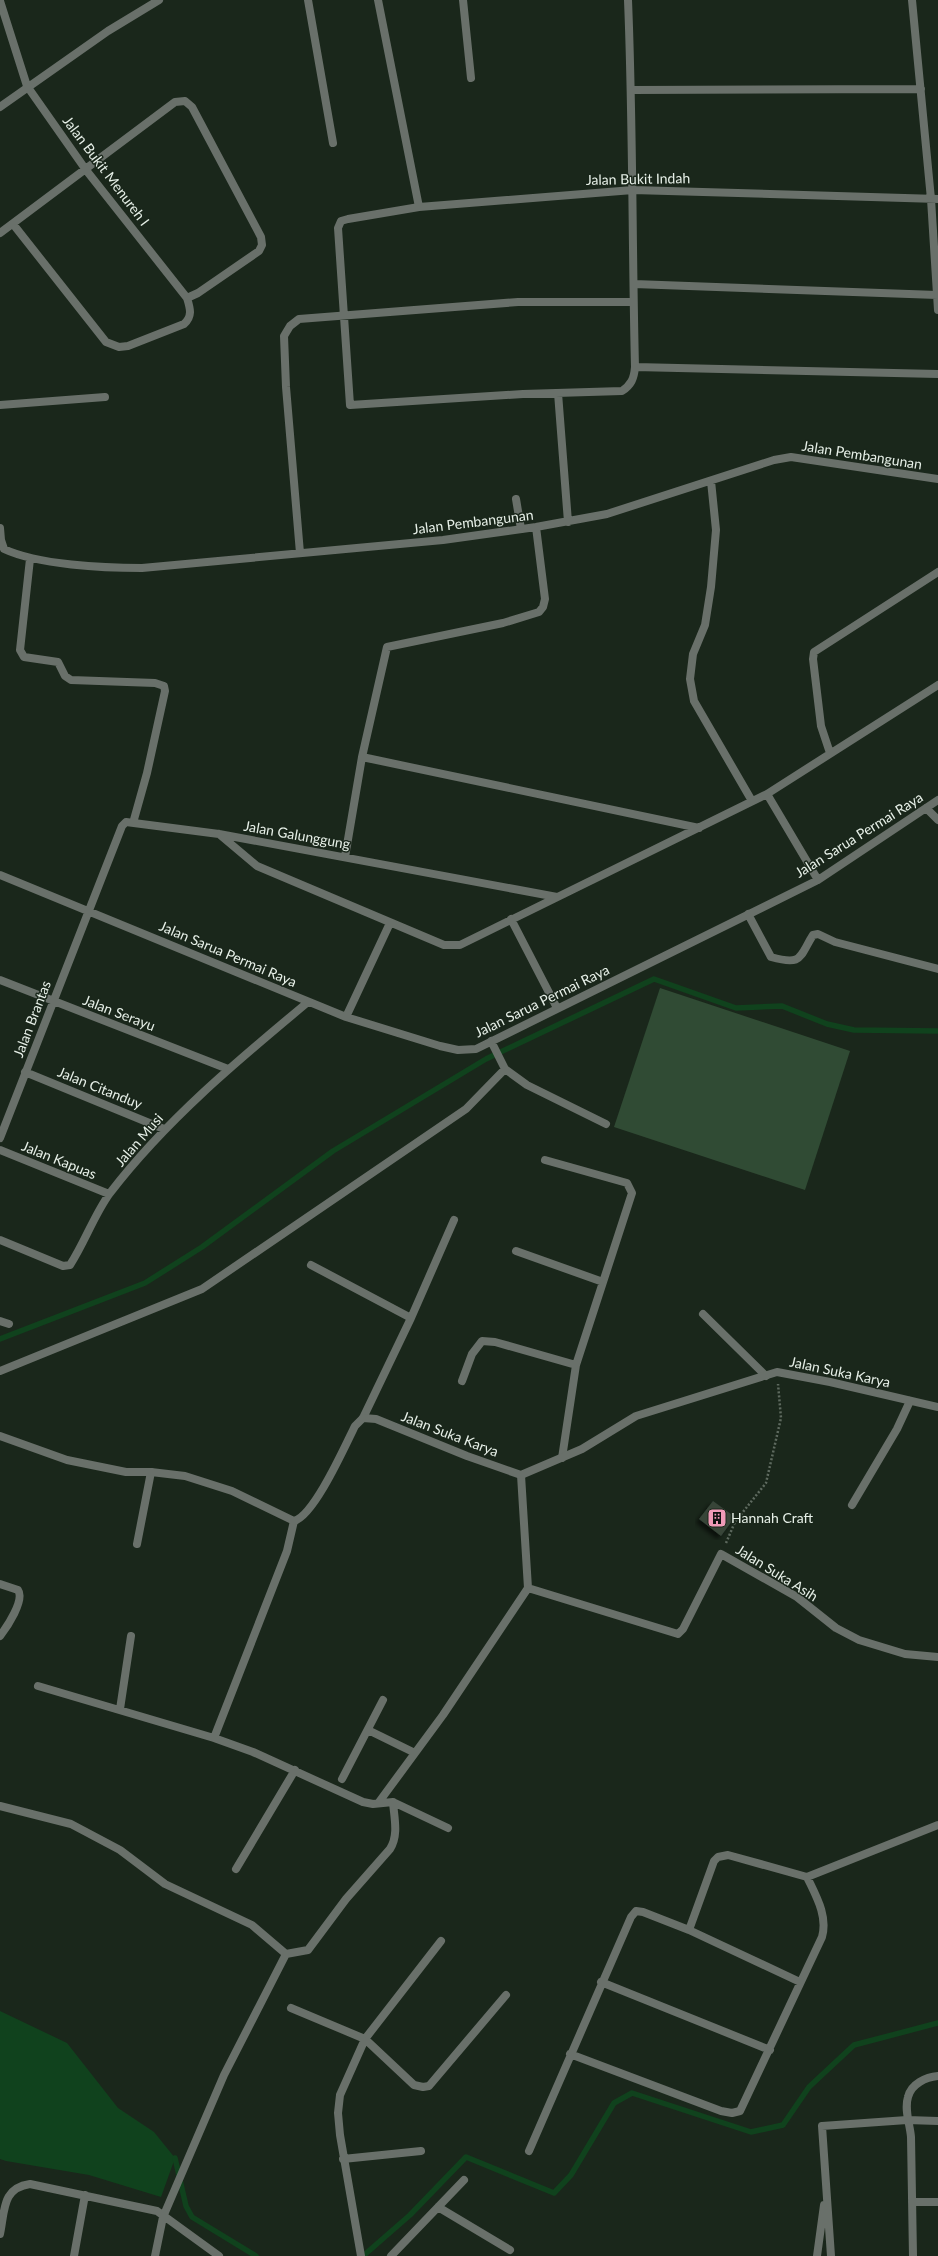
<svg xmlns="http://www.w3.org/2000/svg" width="938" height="2256" viewBox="0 0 938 2256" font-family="Lato,sans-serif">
<defs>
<filter id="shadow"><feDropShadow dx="-3.5" dy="3.5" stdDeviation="2" flood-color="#0009"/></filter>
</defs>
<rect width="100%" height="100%" fill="#1a271b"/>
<!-- green -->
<path fill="#304b34" d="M660 988 850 1051 805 1190 614 1127Z"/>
<!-- water -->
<path fill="#10421d" d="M0 2011 67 2043 118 2108 154 2132 175 2158 161 2197 89 2175 6 2161 0 2159Z"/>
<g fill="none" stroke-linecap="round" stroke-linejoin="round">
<!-- stream -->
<path stroke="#10421d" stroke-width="5.5" d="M0 1339 145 1283 202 1247 333 1151 486 1059 654 979 736 1008 782 1006 827 1024 854 1030 938 1031
M175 2158 186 2206 192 2217 256 2256
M363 2256 410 2215 466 2157 554 2193 571 2175 614 2103 632 2093 751 2132 783 2125 809 2087 854 2045 938 2023"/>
</g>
<!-- building -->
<path fill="#374539" filter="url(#shadow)" d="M713 1501 735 1517 721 1536 699 1519Z"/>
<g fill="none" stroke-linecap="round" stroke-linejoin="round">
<!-- path -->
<path stroke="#5e6a5f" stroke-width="2.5" stroke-dasharray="2 2" stroke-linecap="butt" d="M726 1543 735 1522 766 1483 781 1418 778 1384"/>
<!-- service -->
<path stroke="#69706a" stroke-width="8" d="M516 499 521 529
M703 1314 766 1376"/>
<!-- minor -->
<path stroke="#69706a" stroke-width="8" d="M308 0 333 143
M378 0 419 207
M463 0 471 78
M628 0C633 122 632 245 635 367 634 379 631 385 622 391L523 394 350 405 338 228 341 221 348 219 419 207 633 190 938 199
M912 0 931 199 938 310
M0 1 27 86 86 170 187 298C190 308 193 316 184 324L128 346 119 347 106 342 13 224
M632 90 921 89
M0 107 108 31 159 0
M0 233 175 102 185 101 192 107 261 237 262 245 259 251 198 293 187 298
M634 284 937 295
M635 367 938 374
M558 393 568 522
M0 405 105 397
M711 481 716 530 711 587 705 625 693 654 690 679 694 701 752 801
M0 528 1 540 4 549C38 565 104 568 142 568L443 540 536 527 607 514 774 460 791 457 938 479
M300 553 286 387 284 336 290 326 299 319 518 302H633
M30 559 20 650 24 657 58 662 65 676 71 680 155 683 164 686 165 691 147 773 133 823
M830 753 821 726 813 659 814 652 938 572
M362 757 699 828
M767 794 818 880
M926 808 938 820
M219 834 257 866 444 945H460L767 794 938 685
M345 857 362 757 387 647 503 623 539 612 543 607 545 599 536 527
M0 875 346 1017 440 1046 458 1050 476 1049 818 880 938 800
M748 914 771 957C803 966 799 957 813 935L818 934 835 942 938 969
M511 919 557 1008
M0 980 228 1069
M346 1017 390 923
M491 1041 505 1069 527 1085 606 1124
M25 1072 164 1129
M0 1138 122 826 126 822 219 834 557 897
M0 1150 109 1194
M545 1160 627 1183 632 1193 576 1365 562 1458
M0 1240 63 1266 70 1265C85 1242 94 1215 110 1193 166 1120 237 1061 308 1002
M516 1251 603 1282
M311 1265 411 1318
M0 1321 9 1324
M0 1371 202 1289 466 1109 505 1069
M462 1381 472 1354 482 1341 495 1342 576 1365
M363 1418 411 1318 454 1220
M521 1475 528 1588
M852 1505 897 1429 910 1401
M137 1544 151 1472
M0 1584 18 1590C25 1600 7 1627 0 1636
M528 1588 678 1634 683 1629 721 1554 797 1597 836 1628 859 1640 905 1654 938 1657
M38 1686 214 1738 253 1752 363 1802 373 1804 393 1802 448 1828
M120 1709 131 1636
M368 1730 415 1753
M214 1738 287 1551 294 1521
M342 1779 383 1700
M379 1802 443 1715 528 1588
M0 1806 71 1824 120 1850 165 1884 252 1925 286 1954 308 1950 346 1899 390 1849C399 1835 394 1817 393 1802
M236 1869 295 1770
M689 1930 714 1861 718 1857 728 1855 807 1877 938 1825
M601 1982 770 2050
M291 2008 365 2039 414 2085 423 2087 429 2086 506 1995
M570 2054 721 2111 732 2113 740 2111 822 1937C828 1916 816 1896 807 1877
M529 2151 631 1917 636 1911 643 1912 689 1930 800 1982
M343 2159 421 2151
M912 2202H938
M438 2207 510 2250
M0 2234C5 2210 2 2188 30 2184L157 2211 219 2256
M74 2256 85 2195
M155 2256 163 2217 224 2075 286 1954
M361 2256 340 2135 338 2113 340 2095 365 2039 441 1941
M391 2256 464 2180
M817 2256 824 2205
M831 2256 822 2126 907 2120 938 2121
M913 2256C912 2216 912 2176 911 2137 910 2124 904 2110 908 2097 911 2084 926 2077 938 2076"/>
<!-- tertiary -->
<path stroke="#69706a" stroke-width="8" d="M0 1436 67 1460 126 1472H151L185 1476 232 1491 294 1521C314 1516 345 1446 355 1426L363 1418 376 1419 467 1456 521 1475 582 1449 636 1416 777 1372 830 1382 938 1407"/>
</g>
<!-- icons -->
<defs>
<symbol id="building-square" viewBox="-11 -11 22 22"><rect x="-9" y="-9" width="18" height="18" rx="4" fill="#f09ab7" stroke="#1a271b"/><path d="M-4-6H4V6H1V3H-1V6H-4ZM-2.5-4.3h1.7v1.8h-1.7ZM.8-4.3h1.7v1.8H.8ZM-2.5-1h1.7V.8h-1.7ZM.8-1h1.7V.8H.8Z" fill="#111"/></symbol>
</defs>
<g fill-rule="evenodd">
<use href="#building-square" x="706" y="1507" width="22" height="22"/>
</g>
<g text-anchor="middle" stroke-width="3" stroke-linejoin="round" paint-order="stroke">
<!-- street labels -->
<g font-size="14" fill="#e7f0e8" stroke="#1a271b">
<text transform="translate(106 171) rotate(53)" y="5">Jalan Bukit Menureh I</text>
<text transform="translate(638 179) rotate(-1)" y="5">Jalan Bukit Indah</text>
<text transform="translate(862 455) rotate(9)" y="5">Jalan Pembangunan</text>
<text transform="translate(473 522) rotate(-7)" y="5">Jalan Pembangunan</text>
<text transform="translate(297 835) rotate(10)" y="5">Jalan Galunggung</text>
<text transform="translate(859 835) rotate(-32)" y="5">Jalan Sarua Permai Raya</text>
<text transform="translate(228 954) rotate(23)" y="5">Jalan Sarua Permai Raya</text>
<text transform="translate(542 1001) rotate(-26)" y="5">Jalan Sarua Permai Raya</text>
<text transform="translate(119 1013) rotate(21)" y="5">Jalan Serayu</text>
<text transform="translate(32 1019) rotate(-69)" y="5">Jalan Brantas</text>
<text transform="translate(100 1088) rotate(22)" y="5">Jalan Citanduy</text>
<text transform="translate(139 1140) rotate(-49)" y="5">Jalan Musi</text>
<text transform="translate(59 1160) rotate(22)" y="5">Jalan Kapuas</text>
<text transform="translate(840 1372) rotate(12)" y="5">Jalan Suka Karya</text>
<text transform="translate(450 1434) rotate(21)" y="5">Jalan Suka Karya</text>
<text transform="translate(777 1573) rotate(32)" y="5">Jalan Suka Asih</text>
</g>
<!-- poi labels -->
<g font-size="14" fill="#e7f0e8" stroke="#1a271b" text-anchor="start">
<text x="731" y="1523">Hannah Craft</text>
</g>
</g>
</svg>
